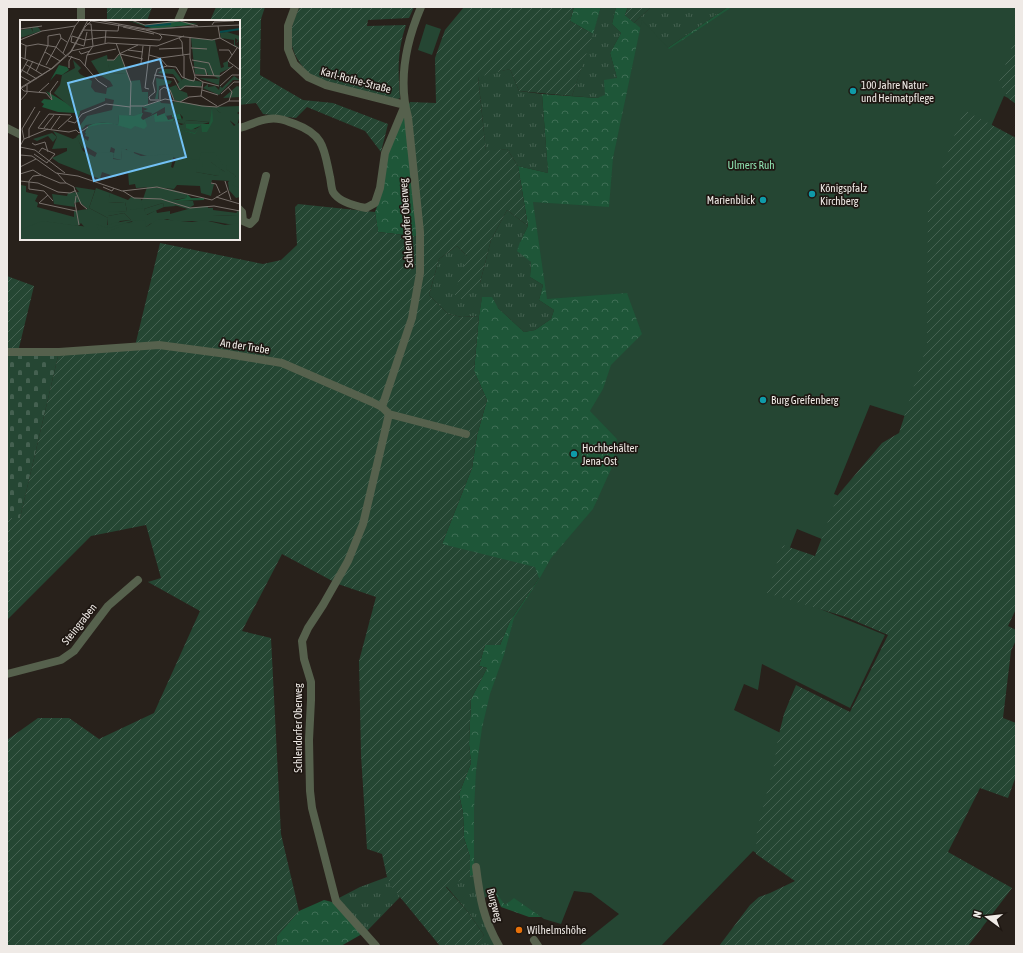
<svg xmlns="http://www.w3.org/2000/svg" width="1023" height="953" viewBox="0 0 1023 953" font-family="'Asap Condensed',sans-serif">
<defs>
<pattern id="grass-tufts" width="24" height="20" patternUnits="userSpaceOnUse"><rect width="24" height="20" fill="#254633"/><path d="M3 7l-1-3M5 7V3M7 7l1-3M15 17l-1-3M17 17v-4M19 17l1-3" fill="none" stroke="#456151"/></pattern>
<pattern id="forest-crowns" width="20" height="18" patternUnits="userSpaceOnUse"><rect width="20" height="18" fill="#1e5638"/><path d="M2 6a3 3 0 1 1 6 0M12 15a3 3 0 1 1 6 0" fill="none" stroke="#3f6e55"/></pattern>
<pattern id="cemetery-stones" width="16" height="16" patternUnits="userSpaceOnUse"><rect width="16" height="16" fill="#254633"/><path d="M2 7V4a2 2 0 0 1 4 0v3zM10 15v-3a2 2 0 0 1 4 0v3z" fill="#456151"/></pattern>
<pattern id="garden-furrows" width="10" height="10" patternUnits="userSpaceOnUse"><rect width="10" height="10" fill="#254633"/><path d="M-1 1l2-2M0 10L10 0M9 11l2-2" fill="none" stroke="#456151"/></pattern>
</defs>
<rect width="100%" height="100%" fill="#28211b"/>
<!-- grass -->
<path fill="url(#grass-tufts)" d="M601 7H616L612 24 621 33 610 53 617 78 605 96 597 98 572 96Z
M651 7H728L666 49 634 23Z
M510 69 519 91 542 94 548 173 518 166 507 149 486 152 478 76Z
M507 210 528 226 520 242 531 262 530 277 543 285 539 300 554 310 551 319 535 330 524 332 498 308 482 298 479 316 462 317 448 314 429 295 439 259 457 246 467 256 480 283 491 240Z
M475 873 497 946H476L484 935 468 912 446 886Z
M387 877 400 897 367 931 337 899 360 887Z"/>
<!-- forest -->
<path fill="url(#forest-crowns)" d="M574 7H601L593 34 570 21Z
M616 7H628L625 15 666 49 728 7H933L545 917H529L501 907 486 869 470 876V857L464 838 463 813 459 794 471 763 469 744 471 699 487 668 479 666 485 645H500L510 621 539 578 442 544 472 468 477 435 487 400 474 371 479 316 482 297H492L498 308 524 332 535 330 551 319 554 310 539 300 543 285 530 277 531 262 517 251 520 242 528 226 518 166 548 173 542 94 597 98 605 95 604 80 617 78 610 53 621 33 612 24Z
M410 102 422 237 378 232 375 212 382 193 388 153Z
M324 900 332 902 362 934 341 946H276L277 936 299 911Z"/>
<!-- cemetery -->
<path fill="url(#cemetery-stones)" d="M7 352H59L20 518H7Z"/>
<!-- park -->
<path fill="#254633" d="M731 7H1016V102L1004 96 968 180 991 258 908 417 870 405 834 494 888 515 869 558 797 529 789 550 798 600 885 635 850 708 762 664 758 690 744 684 734 710 845 765 793 877 753 851 661 946H579L619 914 591 893 574 891 561 924 544 919 514 898 505 905 497 894 477 900 474 876V810L476 771 482 728 490 694 504 655 514 618 541 576 551 558 593 509 613 465 617 439 590 411 603 389 611 365 642 334 627 293 547 299 533 202 609 207 613 158 642 20 669 49 729 9Z
M426 24 441 29 432 55 418 50Z"/>
<!-- garden -->
<path fill="url(#garden-furrows)" d="M107 7H152L147 21H107Z
M216 7H265L261 19 260 75 303 100 333 103 388 124 381 152 365 131 307 107 296 118 263 114 256 103 239 105V21H210Z
M300 7H414L409 18 368 20 367 26 406 25C397 52 398 70 400 98L396 100 314 78C290 58 284 35 300 7Z
M464 7H574L570 21 593 34 572 96 519 91 510 69 478 77 486 151 507 149 518 166 528 226 507 210 491 240 480 283 462 300 454 294 467 256 457 246 439 259 429 295 448 314 462 317 479 316 474 371 487 400 477 435 472 468 442 544 535 567 539 578 510 621 500 645H485L479 666 487 668 471 699 469 744 471 763 459 794 463 813 464 838 470 857V876L446 887 468 912 484 935 476 946H440L391 886 387 877 382 854 367 849 361 755 359 661 376 597 338 584 282 554 242 631 271 638 281 834 299 911 277 936 276 946H7V740L38 718H69L99 739 154 713 200 611 148 582 161 578 146 525 91 536 7 620V518H20L59 352 135 346 160 243 263 264 281 260 297 245 295 207 298 204 375 212 378 232 422 237 410 102 436 103 435 58 445 30Z
M628 7H651L634 23 625 15Z
M1016 36V104L1009 99 999 82Z
M964 110 1016 138V609L1008 626 1016 630V640L1011 651 1003 718 1016 723V776L1008 798 980 788 948 852 1012 888 968 946H719L750 905 759 897 770 893 795 881 756 854 757 830 774 766 778 738 784 714 796 685 850 712 888 635 846 617 767 593 783 545 815 556 838 495 882 443 899 433 927 345 928 206Z
M7 276 34 286 18 352 7 351Z"/>
<g fill="none" stroke-linecap="round" stroke-linejoin="round">
<!-- street -->
<path stroke="#56614d" stroke-width="8" d="M295 7 288 26V49L294 64 308 77 326 85 405 105
M81 21V7
M178 21 184 7
M7 128 21 135
M239 128C249 126 258 120 268 119 278 117 287 121 295 124 325 135 324 150 330 177 331 181 331 188 333 192 339 202 355 206 366 208L375 203 380 188 385 153 405 105
M239 209 242 212 243 221 250 224 255 219 266 176
M7 352H59L159 345 227 354 282 363 372 402 382 407 389 414 466 434
M382 407 412 318 420 273V232L408 117C398 80 406 42 421 7
M7 674 61 660 74 651 108 606 138 580
M476 867C480 899 483 918 499 946
M534 940 538 946
M376 946 336 901 312 808 310 791 309 740 311 700V682L304 659 302 641 308 628 323 605 348 561 363 524 389 414"/>
</g>
<!-- markers -->
<g fill="#0f9aa8" stroke="#1e1712" stroke-width="1.5">
<circle cx="853" cy="91" r="4"/>
<circle cx="812" cy="194" r="4"/>
<circle cx="763" cy="200" r="4"/>
<circle cx="763" cy="400" r="4"/>
<circle cx="574" cy="454" r="4"/>
</g>
<circle fill="#e8710a" stroke="#1e1712" stroke-width="1.5" cx="519" cy="930" r="4"/>
<g text-anchor="middle" stroke-width="3.5" stroke-linejoin="round" paint-order="stroke">
<!-- street labels -->
<g font-size="11" fill="#efeae6" stroke="#1e1712">
<text transform="translate(356 80) rotate(15)" y="4">Karl-Rothe-Straße</text>
<text transform="translate(406 223) rotate(-94)" y="4">Schlendorfer Oberweg</text>
<text transform="translate(245 346) rotate(9)" y="4">An der Trebe</text>
<text transform="translate(79 624) rotate(-52)" y="4">Steingraben</text>
<text transform="translate(298 728) rotate(-90)" y="4">Schlendorfer Oberweg</text>
<text transform="translate(495 905) rotate(75)" y="4">Burgweg</text>
</g>
<!-- poi labels -->
<g font-size="11" fill="#efeae6" stroke="#1e1712" text-anchor="start">
<text x="861" y="89">100 Jahre Natur-<tspan x="861" dy="13">und Heimatpflege</tspan></text>
<text x="820" y="192">Königspfalz<tspan x="820" dy="13">Kirchberg</tspan></text>
<text x="755" y="204" text-anchor="end">Marienblick</text>
<text x="771" y="404">Burg Greifenberg</text>
<text x="582" y="452">Hochbehälter<tspan x="582" dy="13">Jena-Ost</tspan></text>
<text x="527" y="934">Wilhelmshöhe</text>
</g>
<!-- park labels -->
<g font-size="11" fill="#8fe2b1" stroke="#1e1712">
<text x="751" y="169">Ulmers Ruh</text>
</g>
</g>
<!-- overview -->
<g transform="translate(20 20)">
<rect width="220" height="220" fill="#28211b"/>
<path d="M12 7H18L21 11 0 18 1 10 11 8 13 12ZM207 12 220 16 218 22 216 23 218 20 215 18V25L220 27 214 26V20L201 18 200 13ZM217 66 220 67V77L203 78ZM220 86V91L217 93 220 95 217 106 194 88 191 89 192 87ZM154 100 161 105 164 104 165 100 190 102 169 108 175 109 181 106 176 114 158 109 152 104ZM32 113 37 117 33 122 28 116 17 121 13 119ZM183 141 191 142 205 152 198 156 176 152ZM203 142 220 148V177L216 178 209 170 208 162 216 156 205 149ZM76 168 90 173 89 183 105 182 107 191 88 193V196L104 193 111 200 100 201 97 204 112 202 114 197H110V190L123 179 127 167 151 169 167 174 166 178 153 180 173 181 174 185 169 188 188 186V188H193V196L216 195 217 191 220 192V206L190 201H153L147 199 130 204 125 208 86 213 75 206 76 204 88 205V198L69 188ZM143 183 144 187 156 186 154 185 168 189 150 194V191L137 193 136 190 127 195 124 189Z" fill="#254633" fill-rule="evenodd"/>
<path d="M106 0 125 5 154 1 178 4 134 9ZM39 45 47 47 49 50 42 55 36 54 30 61ZM26 71 60 91 59 97 55 93 38 92 22 87 24 84 21 82 24 79 33 80ZM194 88 210 101 220 128 210 145 65 113 68 106 75 103 90 102 98 105 99 95 123 93 121 98 123 100 137 93V96L145 93 148 100 155 98 152 97V94H160L162 100 154 99 152 104 158 109 175 113 180 106 171 110 166 108V104H189L191 89ZM167 174 171 178H184V180L153 181 166 178Z" fill="#1e5638"/>
<path d="M100 34 107 53 90 54 87 40H94Z" fill="#254633"/>
<path d="M192 87 200 93H210V101L214 106 220 102V168L212 165 217 157 202 145 201 150 191 142H183L182 147 198 155 176 152V148H154L156 138 147 136 140 140 114 132 113 137H108L107 129 102 131 101 140 93 138 95 129 91 127 88 140 76 137 77 133 65 126 63 129 56 117 59 114 68 121 69 117 65 116 68 107 82 104H93L111 109 115 106 124 109 127 106 125 99 134 95 135 102 154 101 152 104 157 109 175 114 181 104 182 112H187L193 101ZM138 199 172 202 184 200 205 205 220 203V220H0V209L19 200 75 208 76 203 88 207 87 212 99 207V204L114 203 112 200 125 201 126 207Z" fill="#254633"/>
<path d="M171 18 195 20 201 48 204 47 203 43 208 41V47H212L200 53 199 65 179 58 199 59 194 56V51V55H188L187 52V55L175 54ZM87 35 90 54 107 53 110 61 120 60 122 72H128V85L140 81 141 83 153 84 154 81 192 87 190 102 166 100 164 104 159 103 154 99 162 100 163 97 160 94 145 96V87L131 95 132 93 123 91 128 89 122 87V93L114 96 99 95 98 105 85 102 66 105 62 109 58 108 67 96 92 90 94 80 85 78V81L60 91 54 90 34 73 40 65 42 55 55 48 53 40 61 48 58 51 60 54 72 61 71 67 75 72 86 74 87 68 93 66 90 61 80 55 71 41ZM143 49H154L162 60 159 62 153 54 138 53ZM214 56 220 60H213L199 75 183 68 188 64V67L195 66 199 70 200 66 202 68ZM136 58 152 61 150 64 139 66 138 79H135L137 71ZM164 58 182 62 181 67 166 66 161 70 157 64ZM156 65 159 70 167 73 168 77 160 82 155 80 148 68ZM33 111 53 119 57 117 63 131 75 137 77 133 91 132 94 133 93 139 101 140 102 128 121 136 154 134 151 147 153 148 157 137 179 140 181 133 194 132 203 145H207L206 149 216 156 211 161 192 160 191 164H194L191 176 181 173 180 166 157 165 154 169 133 167 116 168 115 164 109 165 108 152 97 154 96 157 82 152 80 159 39 143 32 138 47 131V128L32 129 37 117ZM183 142H191L205 152 200 150 198 156 176 152 177 147H182ZM1 165 6 166V172L18 175 15 181 18 183 17 187 54 197V191L68 189 59 182 54 183 55 187 34 184 32 174 47 176 48 173 59 172 55 167 75 170 69 188 88 198 87 208 76 204 79 210H67L61 203 58 206 22 201 0 210ZM90 173 108 180 111 177 121 179 123 188 110 190V197H116V200L89 208V205L94 203 111 200 104 193 88 196V192L107 191 105 182 88 183ZM143 183 144 187 126 195 124 189ZM193 190 217 193V195L193 196Z" fill="#254633" fill-rule="evenodd"/>
<path fill="none" stroke="#074c4d" stroke-width="2" d="M125 6 151 4M200 12 220 9"/>
<path fill="none" stroke="#78716c" stroke-width="1" d="M77 0 126 9 220 5M111 0 125 5 160 1 178 6M67 4H71L73 26M192 5 194 2 214 1M198 6 200 18 220 29M103 7 134 14M0 9 22 6M63 10 98 11 99 4M126 10 139 14 192 20 200 18M170 17V38L175 57 183 62 199 66M159 18 162 22 163 36M0 20 22 11 55 6M0 23 7 26 18 24 36 27 46 36M85 23 86 10M96 23 111 63 110 95M64 26 51 22 52 16 65 20 85 17 140 20 142 17 139 14M64 26 67 12M171 28 187 29M217 28 208 41 220 50M139 29 163 28M108 30 123 32M199 30H209L212 35M51 31 88 23 137 26 164 16M59 31 61 34 70 31M25 32 40 41M43 33 55 6 59 1M100 34 123 39M67 35 96 29M129 35 140 38 147 46 156 47 162 57 169 60 174 61 175 57M48 36 60 40 78 61 87 67M0 37 31 49M140 38 170 34M5 39 6 26M87 40H94L99 34 118 25M172 40 189 43 194 56M121 43 123 26M5 44 23 55M26 45 41 18M65 46 67 35 73 26M173 47 185 49 187 56M49 48V41L52 36M0 49 17 59M16 51 28 25V16L40 14 41 18 47 22M7 53 13 41M0 54 8 40M134 55 154 58 160 70 165 66 182 67M175 55 200 56 213 46M0 56 11 62M164 58V36M200 66 212 55H220M208 67 212 72 209 81M0 68 31 49 51 31 68 0M1 68 4 71 26 73 32 80M0 69 33 48 51 32 65 7 71 1 126 10 174 6M129 69 125 68 130 26M182 70 198 75M19 72 29 63M201 74 214 62H220M181 76 183 62M32 80 30 72 38 61M139 80H130L129 77 135 72 133 63 137 49 147 46M140 80V70L144 67 150 70 154 80M0 81 7 73V65M160 82 169 77 181 76 197 86M110 86H124L145 79 182 86 197 87 209 81H219M51 95 29 94 18 108 49 112 56 110 59 113 68 107M48 101 55 103 62 94 86 84 110 87M24 108 34 95M31 109 40 96M38 109 52 96M9 118V109L20 91M4 119 2 109 15 87M12 123 15 125 25 122 28 132M0 126 4 119 28 109M0 127 15 130 45 153M19 132 22 128 35 134 29 141M14 134 27 143 29 140M0 135 12 136 36 153 58 156 102 171 137 167 192 180 207 171M0 147 16 139M0 154 13 150 21 155M0 161 18 163 38 172 50 173 55 171 54 167 46 163M205 161 211 180M191 163 196 164 200 173M83 167 92 171 94 168M55 170 61 184 67 189M103 171 114 178 141 179 170 188 194 186 220 191M28 175 19 183 56 191M56 176 55 183 59 205M196 177 220 184M33 181 24 171 9 169V161L13 156 21 155 40 163H46L37 153"/>
<path fill="#72c1f5" fill-opacity="0.15" stroke="#72c1f5" stroke-width="2" d="M140 39 166 137 74 161 48 63Z"/>
<rect width="220" height="220" fill="none" stroke="#efeae6" stroke-width="2"/>
</g>
<!-- border -->
<rect width="1023" height="953" fill="none" stroke="#efeae6" stroke-width="16"/>
<!-- north arrow -->
<g transform="translate(987 917) rotate(285)" stroke="#1e1712" stroke-width="3" paint-order="stroke">
<path d="M0-3L7 15L0 10L-7 15Z" fill="#efeae6"/>
<text y="-6" font-size="11" font-weight="bold" text-anchor="middle" fill="#efeae6">N</text>
</g>
</svg>
